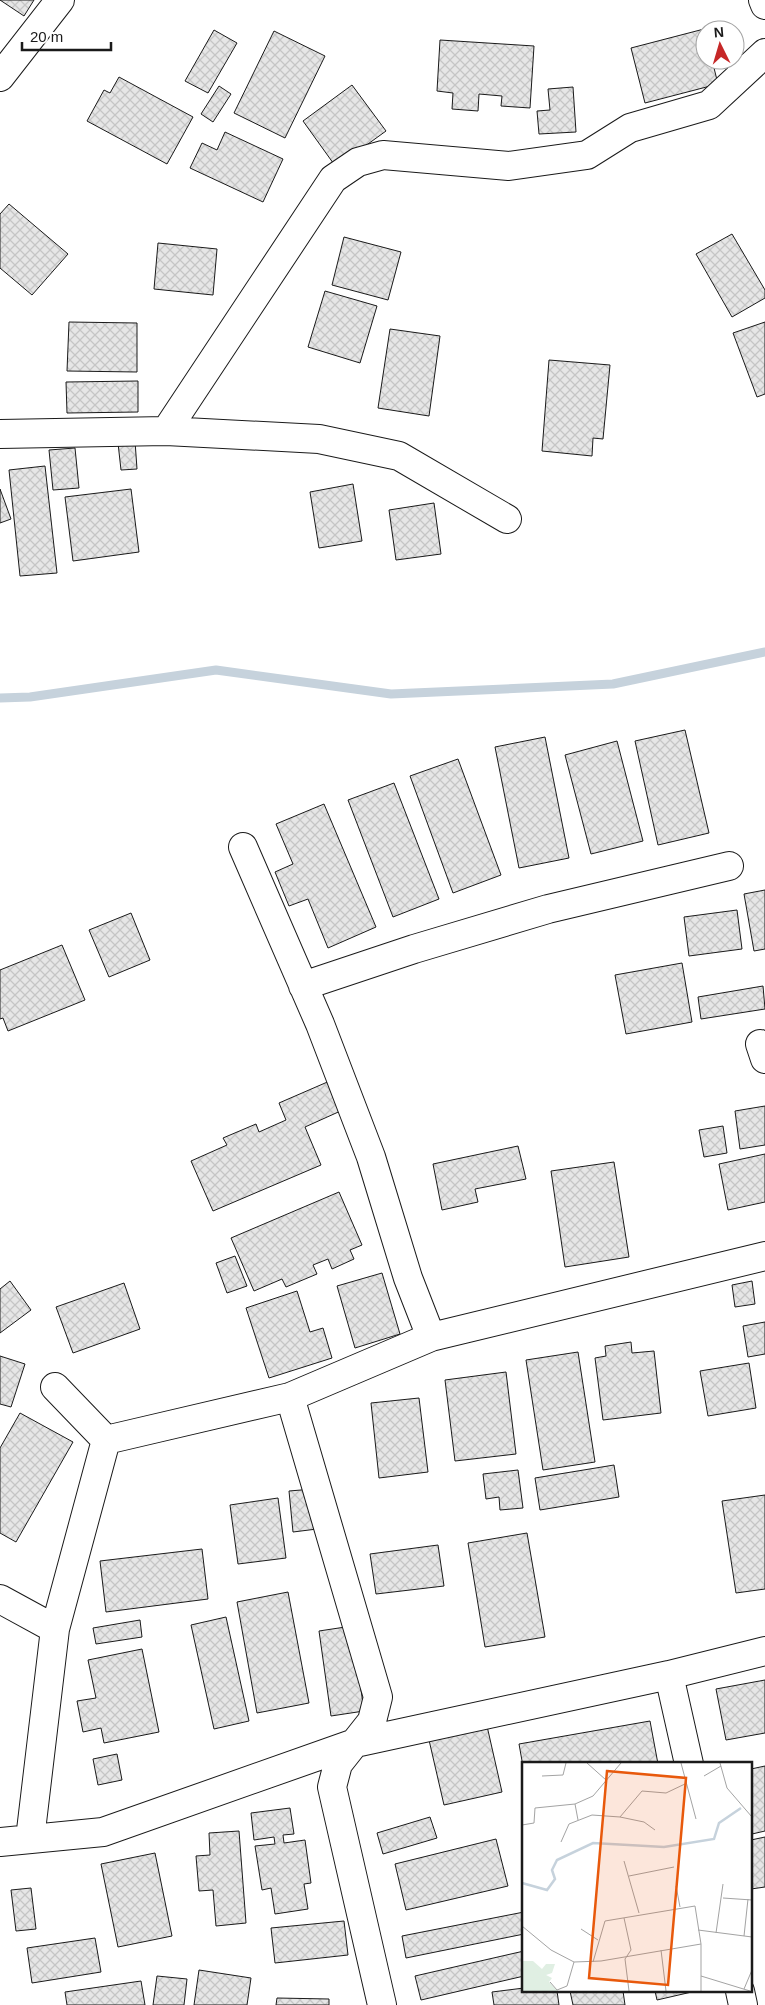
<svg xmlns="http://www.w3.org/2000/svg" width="765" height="2005" viewBox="0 0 765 2005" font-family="Arial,sans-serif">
<defs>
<pattern id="building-cross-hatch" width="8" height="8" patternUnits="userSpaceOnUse" patternTransform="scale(1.25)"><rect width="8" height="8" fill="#e6e6e6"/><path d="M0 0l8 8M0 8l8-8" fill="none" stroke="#c5c5c5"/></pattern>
</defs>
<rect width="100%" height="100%" fill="#fff"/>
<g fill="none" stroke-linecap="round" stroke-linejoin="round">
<!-- stream -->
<path stroke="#c6d2dc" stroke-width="9" d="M0 698 30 697 216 670 391 694 613 684 765 652"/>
</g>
<!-- building -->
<path fill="url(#building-cross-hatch)" stroke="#1a1a1a" d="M0 0H34L24 16Z
M704 29 705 60H712L718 84 645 103 631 48Z
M214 30 237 43 208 93 185 81Z
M274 31 325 56 285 138 234 113Z
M440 40 534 46 530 108 501 106 502 96 479 94 478 111 452 109 453 93 437 91Z
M119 77 193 117 167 164 87 121 104 90 110 93Z
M352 85 386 131 336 167 303 121Z
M219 86 231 94 213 122 201 114Z
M573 87 576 132 539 134 537 111 550 110 548 89Z
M225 132 283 159 263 202 190 168 202 143 217 150Z
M9 204 68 254 32 295 0 268V214Z
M732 234 765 290V298L732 317 696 254Z
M344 237 401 252 388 300 332 285Z
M158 243 217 249 213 295 154 289Z
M325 291 377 306 360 363 308 347Z
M69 322 137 323V372L67 371Z
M765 322V394L757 397 733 333Z
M390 329 440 336 429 416 378 408Z
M549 360 610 365 603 439 593 438 592 456 542 451Z
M138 381V412L67 413 66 382Z
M135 441 137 469 121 470 118 443Z
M75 448 79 488 53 490 49 450Z
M45 466 57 573 20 576 9 470Z
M353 484 362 541 319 548 310 492Z
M0 489 11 519 0 523Z
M131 489 139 552 73 561 65 497Z
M434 503 441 554 396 560 389 510Z
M685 730 709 833 658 845 635 741Z
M545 737 569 858 519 868 495 747Z
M617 741 643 841 591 854 565 755Z
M458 759 501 875 453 893 410 776Z
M394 783 439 899 393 917 348 800Z
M324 804 376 927 328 948 308 899 289 906 275 872 293 864 276 824Z
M765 890V949L754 951 744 894Z
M737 910 742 949 689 956 684 917Z
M131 913 150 960 109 977 89 930Z
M62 945 85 1000 8 1031 3 1018 0 1019V970Z
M682 963 692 1022 626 1034 615 975Z
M763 986 765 1009 701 1019 698 997Z
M332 1080 345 1109 305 1127 321 1165 213 1211 191 1161 227 1145 223 1138 256 1124 259 1132 286 1120 279 1103Z
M765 1106V1145L740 1149 735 1111Z
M723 1126 727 1153 704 1157 699 1130Z
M518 1146 526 1179 475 1189 478 1202 442 1210 433 1164Z
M765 1154V1202L728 1210 719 1164Z
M614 1162 629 1257 565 1267 551 1171Z
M339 1192 362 1245 350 1250 354 1259 332 1269 328 1259 313 1265 317 1274 286 1287 282 1279 254 1291 231 1238Z
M235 1256 247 1286 227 1293 216 1263Z
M382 1273 400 1334 355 1348 337 1286Z
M10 1281 31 1310 0 1333V1289Z
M752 1281 755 1304 735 1307 732 1285Z
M124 1283 140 1329 73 1353 56 1307Z
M297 1291 310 1332 323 1328 332 1358 269 1378 246 1308Z
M765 1322V1354L748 1357 743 1326Z
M631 1342 632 1353 654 1351 661 1413 603 1420 595 1358 606 1356 605 1346Z
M578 1352 595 1462 543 1470 526 1360Z
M0 1356 25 1364 11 1407 0 1404Z
M749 1363 756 1408 708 1416 700 1371Z
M506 1372 516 1454 455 1461 445 1380Z
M419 1398 428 1472 379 1478 371 1403Z
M20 1413 73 1442 16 1542 0 1533V1448Z
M614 1465 619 1497 540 1510 535 1478Z
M518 1470 523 1508 500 1510 499 1497 486 1499 483 1474Z
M313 1489 317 1529 293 1532 289 1491Z
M765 1495V1589L736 1593 722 1501Z
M278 1498 286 1558 238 1564 230 1505Z
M527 1533 545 1637 485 1647 468 1543Z
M438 1545 444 1586 376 1594 370 1554Z
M202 1549 208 1599 106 1612 100 1561Z
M288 1592 309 1703 257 1713 237 1602Z
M226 1617 249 1721 214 1729 191 1625Z
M140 1620 142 1637 96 1644 93 1628Z
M352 1626 364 1711 331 1716 319 1631Z
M142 1649 159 1732 104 1743 101 1728 83 1732 77 1701 96 1698 88 1660Z
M765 1680V1733L726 1740 716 1689Z
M650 1721 658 1764H524V1772L519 1744Z
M487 1726 502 1792 444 1805 429 1740Z
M117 1754 122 1780 98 1785 93 1759Z
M765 1766V1831L752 1834 751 1769Z
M290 1808 294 1834 283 1835 284 1843 305 1840 311 1883 304 1884 308 1909 275 1914 271 1888 262 1890 255 1846 275 1844 274 1837 254 1840 251 1813Z
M430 1817 437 1838 383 1854 377 1833Z
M239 1831 246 1923 216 1926 213 1890 199 1891 196 1856 210 1855 209 1833Z
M765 1837V1887L751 1889V1840Z
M496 1839 508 1886 406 1910 395 1864Z
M155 1853 172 1936 118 1947 101 1864Z
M31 1888 36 1929 16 1931 11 1890Z
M524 1912V1934L406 1958 402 1936Z
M344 1921 348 1955 275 1963 271 1928Z
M95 1938 101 1972 32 1983 27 1948Z
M524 1951V1976L421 2000 415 1976Z
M199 1970 251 1978 247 2005H194Z
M157 1976 187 1979 184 2005H153Z
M141 1981 145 2005H67L65 1992Z
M524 1988V1991H557L559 2005H494L492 1992Z
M570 1991H623L625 2005H573Z
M655 1991H696L657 2000Z
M277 1998 329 1999V2005H276Z"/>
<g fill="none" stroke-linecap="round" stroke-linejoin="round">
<defs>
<path id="minor" d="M763 0 765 5
M0 77 60 0
M166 431 319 439 399 456 507 519
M0 434 166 431 333 179 358 162 383 155 509 166 587 155 630 128 709 105 765 53
M243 847 320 1024 371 1157 408 1278 431 1337
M303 986 414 949 548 909 729 866
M760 1044 765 1059
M55 1387 106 1440
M290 1397 378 1697 372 1721 338 1764 332 1787 382 2005
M106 1440 290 1397 431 1337 765 1256
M0 1599 55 1629
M669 1675 689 1764
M30 1839 55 1629 106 1440
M0 1842 103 1832 355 1743 669 1675 765 1651
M740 1991 743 2005"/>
</defs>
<!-- minor casing -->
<use href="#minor" stroke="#1a1a1a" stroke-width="30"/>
<!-- minor -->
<use href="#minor" stroke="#fff" stroke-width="28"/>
</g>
<!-- overview -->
<g transform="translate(522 1762)">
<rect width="230" height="230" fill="#fff"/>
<path d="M0 199H11L20 207 24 202H33L30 211 24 213 30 216 27 220 36 229H0Z" fill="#e0efe3"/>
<path fill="none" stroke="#c6d2dc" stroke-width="2.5" d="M0 121 25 128 33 117 30 108 35 98 71 81 142 85 192 77 197 61 219 46"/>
<path fill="none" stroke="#a3a3a3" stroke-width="1" d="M65 1 84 18M159 1 174 57M198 1 205 26 230 55M20 14 41 13 44 1M182 14 199 4M53 42 56 58M98 55 122 60 133 68M0 63 12 61 13 46 53 42 71 34 99 1M39 80 47 62 70 53 98 55 120 29 144 31 165 21M102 99 117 151M107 114 152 105M154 124 158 145M201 136 230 138M102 156 109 188 103 197 107 229M83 159 173 144 179 182V229M0 164 29 188 52 200 79 199 179 182M59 167 76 178M176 168 230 175M194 171 201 122M222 174 226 137M139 188 144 229M71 200 83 159M179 214 228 229M28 220 35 228 45 224 52 200M222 227 230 208"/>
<path fill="#e8590c" fill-opacity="0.15" stroke="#e8590c" stroke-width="2.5" d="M85 9 164 16 146 223 67 216Z"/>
<rect width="230" height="230" fill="none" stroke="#1a1a1a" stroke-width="2.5"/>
</g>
<!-- north arrow -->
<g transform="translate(720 45) rotate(355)"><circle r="24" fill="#ffffff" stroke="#a3a3a3"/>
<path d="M0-4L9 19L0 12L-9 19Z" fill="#c62828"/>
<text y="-8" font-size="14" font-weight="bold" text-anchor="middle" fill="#1a1a1a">N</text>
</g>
<!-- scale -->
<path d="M22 42v8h89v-8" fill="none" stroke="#1a1a1a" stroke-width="2.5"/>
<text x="30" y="42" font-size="15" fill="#1a1a1a" stroke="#ffffff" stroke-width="4" paint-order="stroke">20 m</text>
</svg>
